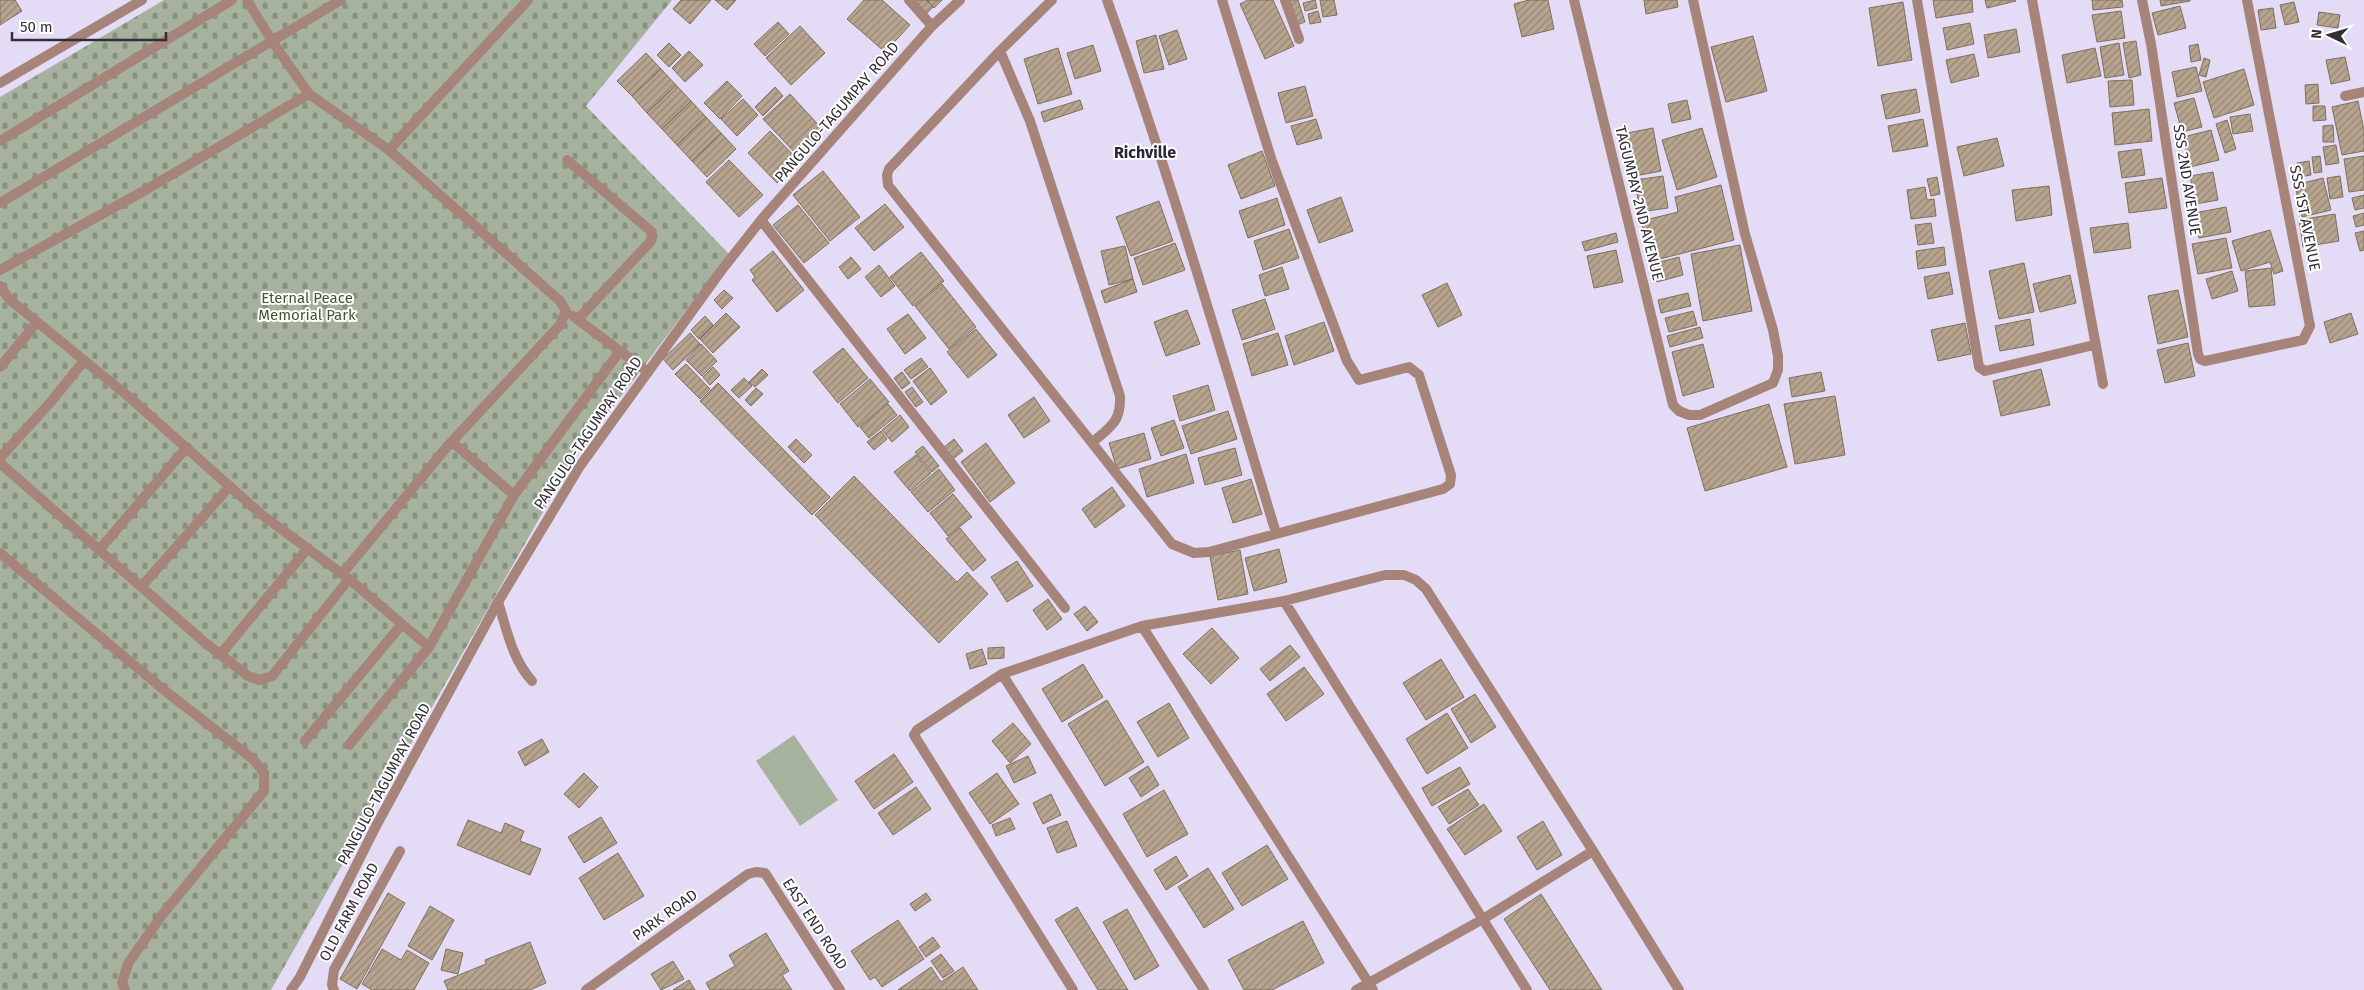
<svg xmlns="http://www.w3.org/2000/svg" width="2364" height="990" viewBox="0 0 2364 990" font-family="'Fira Sans',sans-serif">
<defs>
<pattern id="cemetery-stones" width="16" height="16" patternUnits="userSpaceOnUse" patternTransform="scale(1.25)"><rect width="16" height="16" fill="#a6b29d"/><path d="M2 7V4a2 2 0 0 1 4 0v3zM10 15v-3a2 2 0 0 1 4 0v3z" fill="#889181"/></pattern>
<pattern id="building-hatch" width="6" height="6" patternUnits="userSpaceOnUse" patternTransform="scale(1.25)"><rect width="6" height="6" fill="#b6a48f"/><path d="M-1 1l2-2M0 6l6-6M5 7l2-2" fill="none" stroke="#958676"/></pattern>
</defs>
<rect width="100%" height="100%" fill="#e4dcf7"/>
<!-- grass -->
<path fill="#a6b29d" d="M794 735 838 800 800 826 756 761Z"/>
<!-- cemetery -->
<path fill="url(#cemetery-stones)" d="M164 0H672L586 106 729 254 572 461 271 990H0V97Z"/>
<!-- building -->
<path fill="url(#building-hatch)" stroke="#806f5b" d="M0 0H15L22 11 0 25Z
M681 0H711L690 24 673 9Z
M715 0H736L727 10Z
M864 0H882L910 25 885 52 847 19Z
M910 0H926L933 7 924 16Z
M927 0H942L934 8Z
M1248 0H1273L1294 46 1265 59 1240 4Z
M1289 0H1298L1305 22 1297 25Z
M1315 0 1317 8 1305 11 1303 3Z
M1320 0H1334L1337 15 1323 17Z
M1529 0H1548L1554 29 1522 37 1514 4Z
M1644 0H1677L1678 7 1646 14Z
M1933 0H1972L1973 12 1936 18Z
M1985 0H2015L2016 1 1987 8Z
M2092 0H2122L2123 7 2093 10Z
M2160 0H2190V1L2161 6Z
M1903 2 1912 60 1878 66 1869 8Z
M2294 2 2299 22 2285 25 2280 5Z
M2180 6 2186 28 2158 35 2152 13Z
M2273 8 2276 28 2261 30 2258 10Z
M1318 11 1321 22 1310 24 1308 14Z
M2121 11 2125 38 2097 42 2092 15Z
M2319 12 2340 15 2338 28 2317 25Z
M778 22 789 34 765 56 754 44Z
M1970 23 1974 44 1947 50 1943 28Z
M800 26 825 53 791 85 766 58Z
M2016 29 2020 52 1988 58 1984 35Z
M1177 30 1187 59 1169 65 1159 36Z
M1156 35 1164 69 1144 73 1136 41Z
M1753 36 1767 91 1726 102 1711 47Z
M2136 41 2141 75 2129 78 2123 43Z
M669 43 681 55 669 67 657 55Z
M2119 43 2124 75 2105 78 2100 47Z
M2198 44 2201 60 2191 62 2189 46Z
M1093 45 1101 71 1075 79 1067 53Z
M1058 48 1072 94 1038 104 1024 59Z
M2095 48 2101 76 2067 83 2062 55Z
M689 51 703 65 685 82 672 68Z
M646 53 661 69 632 96 617 81Z
M1974 54 1979 76 1951 83 1946 60Z
M2345 57 2350 80 2331 84 2326 60Z
M2204 58 2210 60 2206 77 2199 75Z
M2196 67 2202 91 2177 97 2172 72Z
M661 69 676 85 647 113 632 96Z
M2244 69 2254 105 2214 118 2203 82Z
M2132 80 2134 105 2110 107 2108 81Z
M727 81 742 96 720 119 704 103Z
M2318 84 2319 103 2306 104 2305 85Z
M676 85 691 101 662 129 647 113Z
M1305 86 1313 116 1286 123 1278 93Z
M775 87 783 96 763 116 755 107Z
M1916 89 1920 112 1886 119 1881 95Z
M790 94 824 131 798 156 763 119Z
M2194 98 2202 127 2182 132 2174 103Z
M743 99 758 115 737 136 721 119Z
M1080 100 1083 109 1044 122 1041 112Z
M1687 100 1691 119 1672 123 1668 104Z
M691 101 706 117 677 145 662 129Z
M2358 101 2364 130V151L2342 155 2332 107Z
M2313 106H2325L2326 120 2313 121Z
M2149 109 2152 141 2115 145 2112 113Z
M2250 114 2253 131 2233 134 2230 117Z
M706 117 721 133 692 161 677 145Z
M1316 119 1322 138 1297 145 1291 126Z
M1923 119 1928 146 1893 152 1888 126Z
M2227 120 2236 149 2225 153 2216 124Z
M2333 125 2334 142H2323V126Z
M1653 128 1661 171 1630 177 1622 134Z
M1702 128 1717 177 1677 190 1662 140Z
M2211 130 2219 160 2190 167 2183 137Z
M770 131 799 161 777 183 748 153Z
M721 133 736 149 707 177 692 161Z
M1997 138 2004 166 1964 176 1957 147Z
M2336 145 2339 163 2326 165 2323 147Z
M2141 149 2145 175 2122 178 2118 152Z
M1262 151 1275 186 1241 199 1228 165Z
M2320 156 2322 172 2314 173 2312 157Z
M2364 156V190L2349 192 2344 159Z
M729 160 763 195 739 217 706 182Z
M2309 161 2311 175 2299 177 2297 163Z
M823 171 860 217 830 241 793 195Z
M2213 172 2218 200 2195 204 2190 176Z
M1663 176 1668 208 1640 212 1635 180Z
M2340 176 2343 197 2330 199 2327 178Z
M1937 177 1940 194 1931 196 1927 179Z
M2162 178 2167 208 2129 213 2125 183Z
M2323 178 2331 210 2302 217 2295 185Z
M1721 185 1734 240 1652 261 1641 221 1678 212 1675 197Z
M2049 186 2052 215 2016 221 2012 190Z
M1925 187 1927 200 1934 199 1936 216 1911 219 1907 190Z
M2364 195V208L2355 210 2352 198Z
M1341 197 1353 231 1319 243 1307 210Z
M1277 198 1285 225 1248 238 1239 211Z
M1159 201 1173 241 1131 256 1116 217Z
M885 204 904 227 874 251 855 228Z
M798 205 829 243 804 263 773 225Z
M2226 207 2231 232 2199 238 2194 213Z
M2364 213V225L2356 227 2353 216Z
M2335 214 2339 241 2303 247 2299 220Z
M1931 223 1934 243 1918 245 1915 225Z
M2128 223 2131 248 2094 253 2090 228Z
M1289 229 1299 258 1263 270 1254 241Z
M2270 230 2283 271 2274 274 2270 262 2241 271 2232 241Z
M2364 231V250L2360 251 2355 233Z
M1616 233 1618 242 1585 251 1582 242Z
M2226 238 2232 268 2198 274 2192 244Z
M1175 243 1185 270 1143 285 1134 258Z
M1740 245 1752 311 1703 321 1691 254Z
M1125 246 1133 279 1109 285 1101 251Z
M1944 247 1946 265 1918 269 1916 251Z
M1616 250 1623 282 1594 288 1587 256Z
M773 251 804 290 777 312 752 280 755 277 750 270Z
M921 252 944 281 913 306 890 277Z
M851 257 861 269 848 279 839 267Z
M1679 257 1683 275 1657 282 1652 264Z
M2024 263 2034 312 1999 319 1989 271Z
M879 265 895 286 881 297 865 277Z
M1282 267 1289 289 1265 296 1259 275Z
M2271 268 2275 305 2249 307 2245 271Z
M2232 271 2238 291 2212 299 2206 279Z
M1949 272 1953 294 1928 299 1924 277Z
M2070 275 2076 303 2040 312 2033 284Z
M1133 279 1137 292 1105 303 1101 291Z
M1447 283 1462 315 1438 327 1422 295Z
M942 284 976 327 949 349 915 306Z
M724 290 733 298 722 309 714 300Z
M2178 290 2188 337 2158 344 2148 296Z
M1688 293 1691 306 1661 313 1658 300Z
M1265 299 1275 329 1242 340 1232 310Z
M1187 310 1200 344 1166 356 1154 322Z
M1693 311 1697 325 1669 332 1665 318Z
M726 313 740 327 713 353 700 339Z
M2351 313 2358 334 2330 343 2324 322Z
M908 314 926 338 905 354 887 329Z
M705 316 713 325 699 339 691 330Z
M2030 319 2034 345 2000 351 1995 326Z
M1324 322 1334 351 1294 365 1285 336Z
M1965 323 1971 354 1938 361 1931 330Z
M1700 327 1703 338 1670 347 1667 336Z
M976 329 997 355 968 378 947 352Z
M690 333 700 344 673 370 663 359Z
M1278 333 1288 365 1252 376 1243 344Z
M2188 343 2195 376 2165 383 2157 350Z
M701 344 717 361 702 376 686 360Z
M1703 344 1714 387 1683 396 1672 352Z
M843 348 868 378 838 403 813 372Z
M921 358 928 367 911 379 904 370Z
M686 364 710 389 700 399 675 374Z
M713 367 720 375 710 385 703 377Z
M930 368 947 392 931 405 913 381Z
M762 369 768 375 755 387 749 382Z
M2041 369 2050 405 2001 416 1993 381Z
M902 372 910 383 902 389 894 378Z
M1821 372 1825 391 1792 397 1789 378Z
M744 378 752 386 739 398 731 390Z
M870 379 889 402 858 427 840 404Z
M718 383 830 497 812 515 700 401Z
M1208 385 1215 410 1180 421 1173 396Z
M912 387 923 402 916 407 905 392Z
M756 388 763 394 751 406 745 400Z
M1835 396 1845 455 1795 464 1784 404Z
M1034 397 1050 421 1024 438 1008 415Z
M888 404 897 415 869 438 860 427Z
M1769 404 1787 467 1705 491 1687 428Z
M1228 411 1237 439 1191 454 1182 426Z
M900 415 909 427 892 442 882 430Z
M1174 420 1184 448 1161 456 1151 428Z
M881 431 887 439 874 450 867 442Z
M1144 433 1151 459 1117 469 1109 443Z
M796 439 812 455 804 463 788 447Z
M954 439 963 451 953 459 944 447Z
M986 443 1015 483 990 502 961 462Z
M923 446 939 466 932 472 915 452Z
M1235 448 1242 475 1205 485 1198 458Z
M1186 454 1194 483 1147 497 1139 469Z
M916 455 931 473 910 491 894 472Z
M939 469 955 490 928 512 911 492Z
M854 476 957 582 967 572 988 594 939 643 815 515Z
M1251 479 1262 514 1233 523 1222 488Z
M1112 487 1125 506 1095 528 1082 509Z
M953 494 972 517 948 536 930 513Z
M960 528 986 560 973 571 946 539Z
M1279 549 1287 582 1254 591 1245 558Z
M1240 550 1248 594 1218 600 1210 556Z
M1017 561 1033 586 1007 602 991 577Z
M1048 599 1062 619 1047 630 1033 610Z
M1085 606 1098 622 1087 631 1074 614Z
M1212 628 1239 658 1211 684 1183 654Z
M1290 645 1300 657 1270 681 1260 669Z
M1004 647V658L988 659V648Z
M982 649 987 664 970 669 966 654Z
M1441 659 1464 697 1426 720 1403 683Z
M1083 664 1103 697 1062 722 1042 689Z
M1304 667 1324 694 1286 721 1267 694Z
M1475 694 1496 727 1471 743 1451 709Z
M1107 700 1144 762 1105 786 1068 724Z
M1169 703 1189 738 1158 757 1137 722Z
M1447 713 1468 748 1427 774 1406 739Z
M1013 723 1031 744 1010 763 992 741Z
M542 739 549 752 525 766 518 752Z
M894 754 913 782 874 809 855 781Z
M1028 756 1036 773 1014 783 1006 766Z
M1148 766 1159 785 1141 797 1129 778Z
M1460 767 1470 784 1432 806 1422 788Z
M584 773 598 787 579 808 564 794Z
M997 773 1019 804 990 824 969 793Z
M916 787 931 809 893 835 878 813Z
M1468 789 1479 805 1449 824 1438 807Z
M1164 790 1188 834 1147 857 1123 814Z
M1051 794 1061 815 1043 824 1033 803Z
M1484 804 1502 831 1465 855 1447 829Z
M601 817 617 843 584 863 568 837Z
M1010 818 1015 829 996 836 992 825Z
M468 820 501 833 505 823 524 831 520 841 541 849 530 875 457 845Z
M1067 821 1077 846 1057 853 1047 828Z
M1543 821 1562 855 1537 870 1517 837Z
M1267 845 1288 879 1242 906 1222 873Z
M618 853 644 896 604 920 579 878Z
M1176 856 1188 876 1166 890 1154 870Z
M1208 868 1234 909 1204 928 1178 887Z
M388 893 405 903 357 989 340 979Z
M926 893 931 900 915 911 910 904Z
M1541 894 1602 990H1550L1504 919Z
M430 906 454 920 432 960 408 946Z
M1077 907 1128 990H1098L1055 920Z
M1127 909 1159 966 1135 980 1103 922Z
M898 920 924 959 882 987 875 977 870 980 851 951Z
M1303 921 1324 963 1272 990H1244L1228 960Z
M766 933 789 971 782 975 792 990H710L706 983 735 966 729 955Z
M933 937 940 947 926 957 919 947Z
M530 942 546 983 530 990H448L444 981 486 964 485 960Z
M382 949 401 960 407 950 429 963 414 990H372L362 984Z
M446 949 463 953 458 974 441 970Z
M941 954 954 971 943 978 931 961Z
M673 961 684 979 661 990 651 974Z
M931 967 941 982 963 967 978 990H898Z
M689 980 695 990H673Z"/>
<g fill="none" stroke-linecap="round" stroke-linejoin="round">
<!-- lane -->
<path stroke="#a68479" stroke-width="10" d="M341 0 272 41 309 94 389 150 560 301 566 311 560 325 446 448 342 574
M909 0 932 26
M0 141 232 0
M389 150 528 0
M567 160 652 232 651 241 578 319
M0 203 272 41 247 0
M0 270 142 192 309 94
M0 286 9 299 129 397 262 515 349 579 429 647
M573 316 648 372
M0 367 37 322
M1679 411 1689 415H1700L1773 383 1778 370V356L1773 330 1745 234 1693 0
M452 442 514 495
M0 458 49 404 84 361
M0 463 203 641 248 676 259 680 272 676 349 579
M99 550 187 447
M0 553 164 690 254 760 264 773V791L162 915 129 962 122 982 125 990
M141 587 230 486
M498 602C507 630 512 659 532 681
M220 655 308 548
M305 741 402 624
M349 745 429 647 514 495 620 351"/>
<!-- street -->
<path stroke="#a68479" stroke-width="10" d="M1052 0 1000 51 889 169 887 175 888 185 1172 544 1194 553 1209 552 1443 489 1450 484 1451 475 1419 375 1409 367 1359 380 1347 361 1272 161 1222 0
M1107 0C1170 175 1222 355 1276 533
M1285 0 1299 39
M1574 0 1673 405 1679 411
M1917 0 1979 367 1985 371 2094 345
M2032 0 2103 384
M2142 0 2151 44 2198 354 2200 359 2205 361 2303 340 2310 326 2247 0
M1000 51 1030 121 1120 396C1121 422 1111 426 1093 442
M0 83 142 0
M2345 96 2364 92
M761 220 1065 608
M1284 601 1527 990
M1142 626 1284 601 1385 575H1404L1416 580 1426 589 1593 851 1679 990
M1002 674 1204 990
M291 990 300 977 376 826 498 602 580 466 721 271 761 220 932 26 960 0
M334 990 332 985 334 970 400 851
M586 990 748 874 756 872 765 873 840 990
M1073 990 914 735 917 730 1002 674 1142 626 1373 990
M1356 990 1483 919 1593 851"/>
</g>
<g text-anchor="middle" stroke-width="4" stroke-linejoin="round" paint-order="stroke">
<!-- street labels -->
<g font-size="15" fill="#312e38" stroke="#fff">
<text transform="translate(837 112) rotate(-49)" y="5">PANGULO-TAGUMPAY ROAD</text>
<text transform="translate(2187 180) rotate(81)" y="5">SSS 2ND AVENUE</text>
<text transform="translate(1639 203) rotate(76)" y="5">TAGUMPAY 2ND AVENUE</text>
<text transform="translate(2305 218) rotate(79)" y="5">SSS 1ST AVENUE</text>
<text transform="translate(588 433) rotate(-56)" y="5">PANGULO-TAGUMPAY ROAD</text>
<text transform="translate(384 784) rotate(-62)" y="5">PANGULO-TAGUMPAY ROAD</text>
<text transform="translate(349 912) rotate(-62)" y="5">OLD FARM ROAD</text>
<text transform="translate(665 915) rotate(-36)" y="5">PARK ROAD</text>
<text transform="translate(815 924) rotate(57)" y="5">EAST END ROAD</text>
</g>
<!-- park labels -->
<g font-size="15" fill="#41582e" stroke="#fff">
<text x="307" y="303">Eternal Peace<tspan x="307" dy="17">Memorial Park</tspan></text>
</g>
<!-- neighbourhood labels -->
<g font-size="16" font-weight="bold" fill="#2b2539" stroke="#fff">
<text x="1145" y="158">Richville</text>
</g>
</g>
<!-- north arrow -->
<g transform="translate(2329 35) rotate(275)" stroke="#ffffff" stroke-width="4" paint-order="stroke">
<path d="M0-4L9 19L0 12L-9 19Z" fill="#312e38"/>
<text y="-8" font-size="14" font-weight="bold" text-anchor="middle" fill="#312e38">N</text>
</g>
<!-- scale -->
<path d="M12 32v8h154v-8" fill="none" stroke="#312e38" stroke-width="2.5"/>
<text x="20" y="32" font-size="15" fill="#312e38" stroke="#ffffff" stroke-width="4" paint-order="stroke">50 m</text>
</svg>
